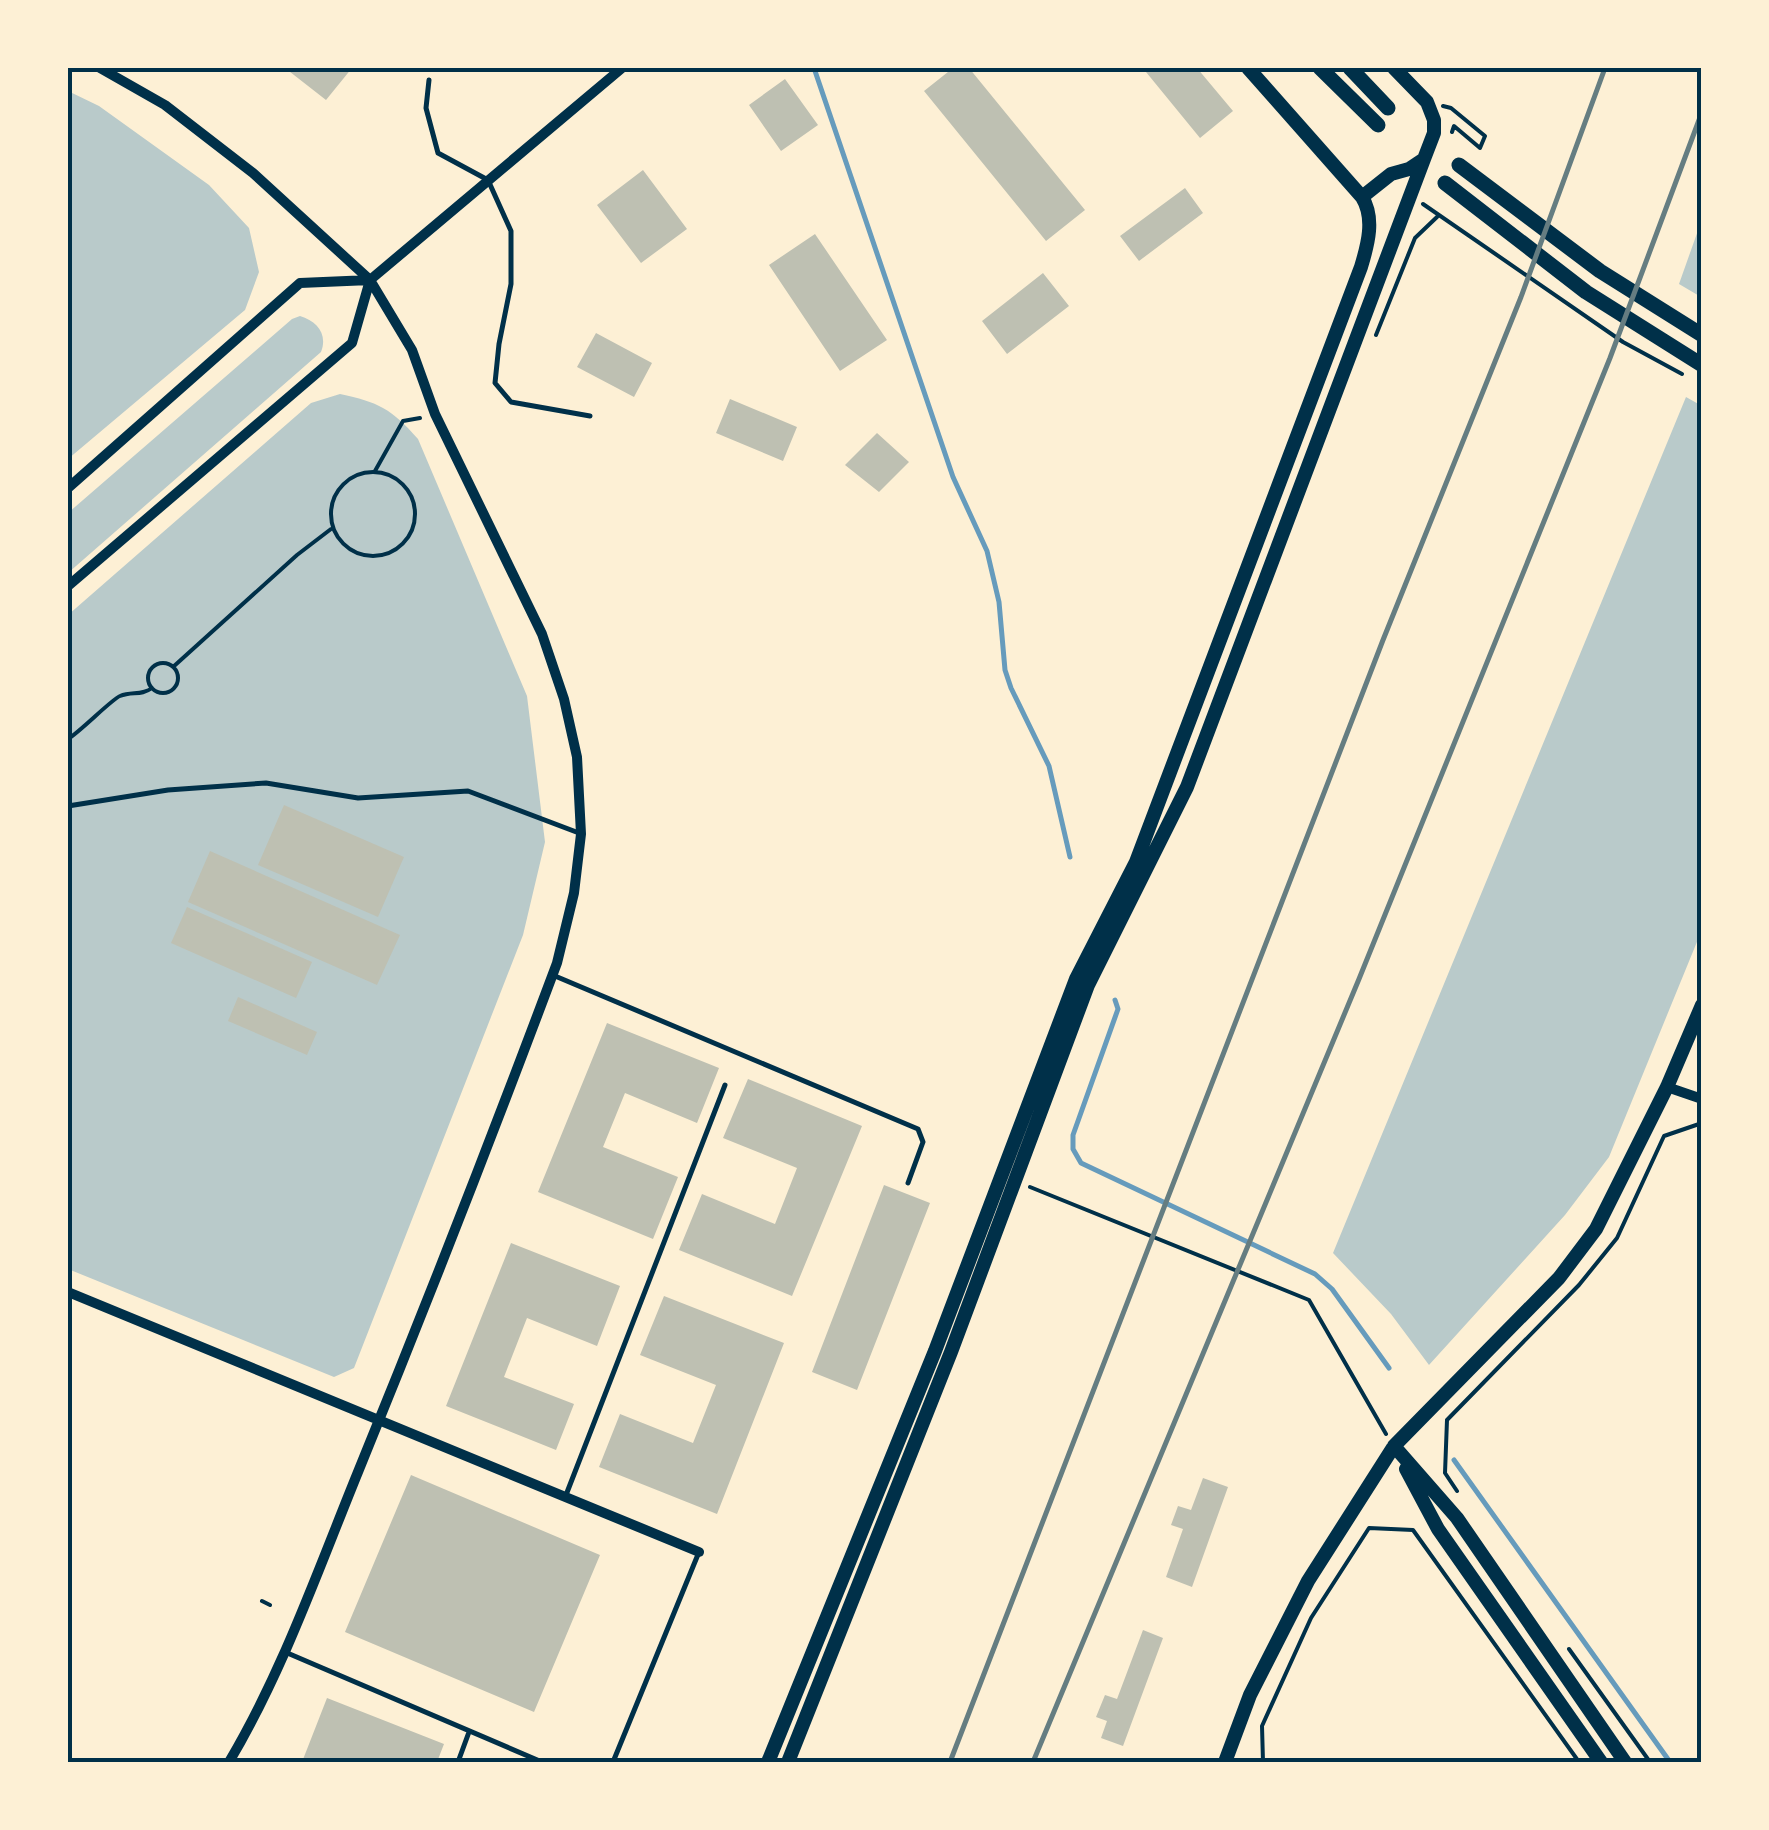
<svg xmlns="http://www.w3.org/2000/svg" width="1769" height="1830" viewBox="0 0 1769 1830" font-family="Mulish,sans-serif">
<rect width="100%" height="100%" fill="#fdf0d5"/>
<!-- green -->
<path fill="#b9caca" d="M68 91 99 106 209 185 249 228 259 272 245 310 68 459Z
M1701 222V297L1679 284Z
M300 316C317 321 328 334 321 352L68 573V513L292 319Z
M340 394C378 402 392 409 418 439L527 696 545 842 523 935 354 1368 334 1377 68 1269V615L311 403Z
M1686 397 1702 406 1701 932 1609 1157 1565 1215 1429 1365 1391 1314 1333 1253Z"/>
<g fill="none" stroke-linecap="round" stroke-linejoin="round">
<!-- stream -->
<path stroke="#669bbc" stroke-width="5" d="M814 68 953 477 987 551 999 602 1005 670 1011 688 1049 766 1070 857
M1115 1000 1118 1009 1073 1135V1149L1081 1163 1315 1274 1332 1289 1389 1368
M1454 1460 1670 1762"/>
</g>
<!-- building -->
<path fill="#bec0b2" d="M285 68H352L326 100Z
M953 68H969L1085 210 1046 241 924 91Z
M1152 68H1197L1233 111 1200 138 1146 72Z
M785 79 818 125 781 151 749 105Z
M643 170 687 229 641 263 597 205Z
M1185 188 1203 213 1139 261 1120 236Z
M815 234 887 340 840 371 769 265Z
M1043 273 1069 306 1007 354 982 321Z
M596 333 652 363 634 397 577 367Z
M730 399 797 427 783 461 716 433Z
M877 433 909 462 879 492 845 465Z
M284 805 404 857 378 917 258 865Z
M210 851 400 935 377 985 188 902Z
M187 907 312 962 296 998 171 943Z
M238 997 317 1032 307 1055 228 1021Z
M607 1023 719 1068 697 1123 625 1093 603 1147 678 1177 653 1239 538 1192Z
M748 1079 862 1126 792 1296 679 1250 702 1194 775 1224 797 1168 723 1138Z
M884 1185 930 1203 857 1390 812 1372Z
M511 1243 620 1286 597 1346 527 1318 504 1377 574 1404 556 1450 446 1406Z
M664 1296 784 1343 717 1514 599 1467 620 1414 693 1443 716 1385 640 1355Z
M411 1475 600 1555 534 1712 345 1632Z
M1203 1478 1228 1487 1192 1587 1166 1577 1183 1529 1171 1525 1178 1506 1191 1510Z
M1143 1630 1163 1638 1123 1746 1101 1738 1107 1721 1096 1717 1105 1695 1117 1699Z
M327 1698 444 1744 437 1762H302Z"/>
<g fill="none" stroke-linecap="round" stroke-linejoin="round">
<!-- path -->
<path stroke="#003049" stroke-width="4" d="M1443 106 1451 108 1485 136 1480 148 1454 126 1452 132
M1423 204 1623 342 1682 374
M1376 335 1415 238 1437 217
M375 471 403 421 420 418
M331 514a42 42 0 1 1 84 0a42 42 0 1 1-84 0Z
M148 678a15 15 0 1 1 30 0a15 15 0 1 1-30 0Z
M173 667 297 555 331 529
M68 739C81 731 112 699 120 696 132 691 141 696 152 688
M1030 1187 1309 1300 1386 1434
M1457 1491 1445 1473 1447 1420 1579 1285 1617 1238 1664 1136 1702 1123
M262 1601 270 1605
M1569 1649 1650 1762
M1263 1762 1262 1726 1311 1618 1369 1528 1413 1530 1579 1762"/>
<!-- service -->
<path stroke="#003049" stroke-width="5" d="M429 80 426 108 438 153 488 180 511 231V284L499 344 495 383 511 402 590 416
M68 806 168 790 266 783 358 798 468 791 579 833
M555 976 918 1129 923 1142 908 1183
M566 1495 725 1085
M285 1652 542 1762
M458 1762 469 1732
M613 1762 699 1552"/>
<!-- minor -->
<path stroke="#003049" stroke-width="10" d="M100 68 165 105 253 173 370 280 412 350 435 414 542 634 564 699 577 757 581 834 574 893 557 963C493 1134 427 1303 358 1472 318 1570 283 1671 229 1762
M68 488 300 283 370 280
M68 586 352 343 370 280 622 68
M1667 1087 1702 1099
M68 1292 699 1552"/>
<!-- tertiary -->
<path stroke="#003049" stroke-width="14" d="M1248 68 1362 197 1391 174 1409 169 1424 159 1434 133V120L1427 102 1394 68
M1394 1446 1457 1518 1625 1762
M1406 1469 1438 1529 1601 1762
M768 1762 935 1351 1076 979 1136 862 1361 267C1368 244 1375 218 1362 197
M788 1762 951 1352 1088 985 1187 787 1424 159
M1225 1762 1250 1695 1308 1581 1394 1446 1559 1278 1596 1229 1667 1087 1702 1005"/>
<!-- secondary -->
<path stroke="#003049" stroke-width="15" d="M1320 68 1378 125
M1350 68 1388 108
M1459 165 1600 271 1702 335
M1445 183 1586 292 1702 365"/>
<!-- rail -->
<path stroke="#657d81" stroke-width="5" d="M950 1762 1383 640 1521 297 1605 68
M1033 1762 1359 979 1610 358 1702 112"/>
</g>
<!-- border -->
<rect width="1769" height="1830" fill="none" stroke="#fdf0d5" stroke-width="140"/>
<rect x="70" y="70" width="1629" height="1690" fill="none" stroke="#003049" stroke-width="4"/>
</svg>
